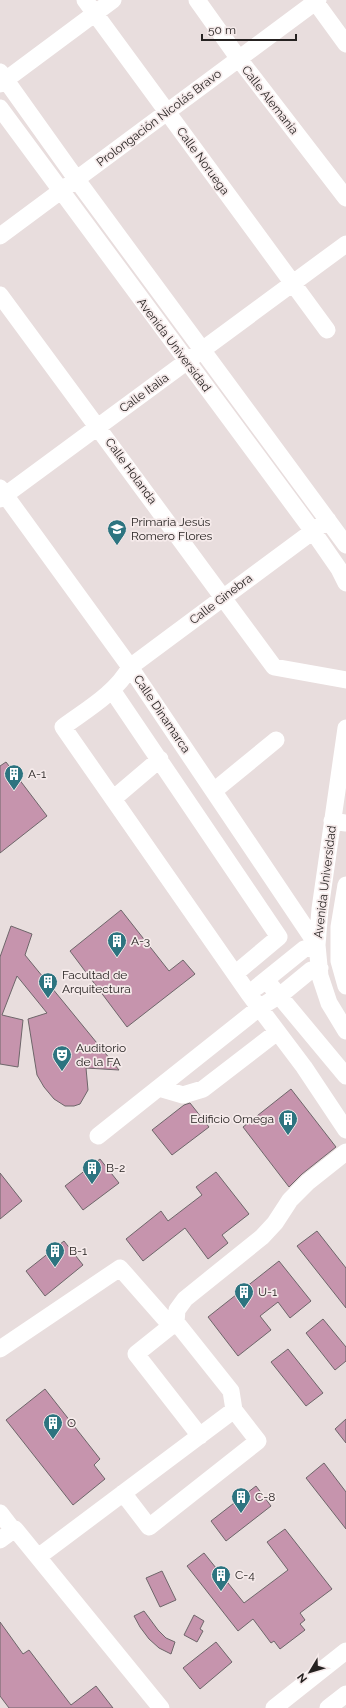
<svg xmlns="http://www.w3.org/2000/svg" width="346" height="1708" viewBox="0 0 346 1708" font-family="Raleway,sans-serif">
<rect width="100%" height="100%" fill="#e8dddd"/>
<!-- building -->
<path fill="#c694ad" stroke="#6e666a" d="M6 762 47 816 0 853V766Z
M121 910 169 971 183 960 195 974 127 1027 70 951Z
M11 926 32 934 25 955 119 1070 86 1068 88 1090 80 1104 74 1106H65L54 1099 44 1087 37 1075 28 1019 47 1013 17 976 2 1015 23 1020 18 1067 0 1064V957Z
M291 1089 336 1147 302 1174 289 1187 243 1127Z
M190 1103 209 1127 172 1155 152 1130 184 1105Z
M100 1159 119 1183 83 1210 65 1186Z
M216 1172 249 1214 222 1235 228 1243 208 1259 185 1228 143 1261 126 1239 161 1211 168 1221 202 1195 196 1187Z
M0 1173 22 1201 0 1219Z
M317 1231 346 1268V1308L297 1246Z
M64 1241 83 1265 45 1296 26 1271Z
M279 1261 311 1301 290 1318 278 1302 260 1316 271 1330 238 1356 208 1317Z
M323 1319 346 1347V1361L335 1370 306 1333Z
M288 1349 323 1393 306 1406 271 1362Z
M45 1389 100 1459 94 1465 105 1479 73 1505 6 1420Z
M346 1419V1443L335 1429Z
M324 1463 346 1492V1529L306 1478Z
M256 1486 271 1506 226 1541 211 1521Z
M285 1529 332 1589 300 1613 305 1620 300 1624 305 1630 280 1649 274 1641 271 1643 253 1619 238 1631 187 1566 204 1553 244 1603 288 1570 267 1542Z
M162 1571 176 1600 160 1607 146 1578Z
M144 1611 158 1630 166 1638 175 1642 171 1654 159 1648 149 1639 140 1627 134 1616Z
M194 1615 204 1621 200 1629 203 1631 197 1642 184 1635Z
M0 1622 23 1654 29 1650 71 1705 96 1686 113 1708H9L0 1696Z
M216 1642 232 1662 200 1689 183 1668Z"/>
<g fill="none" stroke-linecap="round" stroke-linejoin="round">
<!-- minor -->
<path stroke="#fff" stroke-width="17" d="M85 0 327 330
M197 0 239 59 346 198
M314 0 346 44
M0 72 77 180 346 545
M0 84 113 0
M0 108 312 530 339 569 346 583
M0 236 318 0
M0 295 274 667 346 680
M0 488 130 667 317 945
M0 499 346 244
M328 520 130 667C116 693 86 710 63 727L249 994 304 1067 346 1130
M112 690 279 937 236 973
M346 728 320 909 317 945 320 976 329 1003 346 1031
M215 790 276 740
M113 799 160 759
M332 821 346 823
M346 885 339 927V961L346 986
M266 980 346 1076
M257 987 304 949 317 945
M159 1088 183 1095 203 1089 277 1032
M98 1136 259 1008 283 993 311 970 320 968
M176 1322 136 1354 200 1436
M0 1349 120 1268 171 1326
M123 1493 149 1527 258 1441 234 1410
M0 1513 13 1530
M0 1540 15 1529 161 1708
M38 1557 234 1410 231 1391 176 1322 177 1310 185 1299 262 1237 275 1223 290 1200 308 1182 346 1152
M274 1708 346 1651
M328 1708 346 1694"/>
</g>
<!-- icons -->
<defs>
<symbol id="school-pin" viewBox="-11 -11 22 30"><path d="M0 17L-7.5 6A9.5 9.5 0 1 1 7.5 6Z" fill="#2d7480" stroke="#f5eaea"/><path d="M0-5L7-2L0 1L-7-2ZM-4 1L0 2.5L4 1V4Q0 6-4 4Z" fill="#fff"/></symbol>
<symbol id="building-pin" viewBox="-11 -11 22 30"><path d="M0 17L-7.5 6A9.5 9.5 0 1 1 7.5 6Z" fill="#2d7480" stroke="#f5eaea"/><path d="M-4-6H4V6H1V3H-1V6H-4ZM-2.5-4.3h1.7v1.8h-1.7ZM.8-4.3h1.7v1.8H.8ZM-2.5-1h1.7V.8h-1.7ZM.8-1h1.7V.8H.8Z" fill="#fff"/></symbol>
<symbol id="theatre-pin" viewBox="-11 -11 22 30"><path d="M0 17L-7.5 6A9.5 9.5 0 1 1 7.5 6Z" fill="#2d7480" stroke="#f5eaea"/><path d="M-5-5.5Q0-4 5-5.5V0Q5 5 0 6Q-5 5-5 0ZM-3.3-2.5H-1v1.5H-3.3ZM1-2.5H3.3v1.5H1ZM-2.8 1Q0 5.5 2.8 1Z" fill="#fff"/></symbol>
</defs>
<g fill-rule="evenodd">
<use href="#school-pin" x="106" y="518" width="22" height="30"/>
<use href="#building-pin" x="3" y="763" width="22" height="30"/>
<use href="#building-pin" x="106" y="930" width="22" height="30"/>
<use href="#building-pin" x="37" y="971" width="22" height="30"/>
<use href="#theatre-pin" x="51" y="1044" width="22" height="30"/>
<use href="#building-pin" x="277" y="1108" width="22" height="30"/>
<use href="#building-pin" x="81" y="1157" width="22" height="30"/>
<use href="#building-pin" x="44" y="1240" width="22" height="30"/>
<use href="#building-pin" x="233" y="1281" width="22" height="30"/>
<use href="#building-pin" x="42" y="1412" width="22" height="30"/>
<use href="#building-pin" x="230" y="1486" width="22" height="30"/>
<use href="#building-pin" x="210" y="1564" width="22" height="30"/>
</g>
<g text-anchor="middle" stroke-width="3.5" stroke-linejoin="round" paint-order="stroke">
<!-- street labels -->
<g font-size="12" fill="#262221" stroke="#f5eaea">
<text transform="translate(270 100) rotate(52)" y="4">Calle Alemania</text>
<text transform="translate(159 118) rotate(-37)" y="4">Prolongación Nicolás Bravo</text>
<text transform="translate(203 161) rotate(54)" y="4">Calle Noruega</text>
<text transform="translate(174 345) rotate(53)" y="4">Avenida Universidad</text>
<text transform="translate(144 393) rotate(-36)" y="4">Calle Italia</text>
<text transform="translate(131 471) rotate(54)" y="4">Calle Holanda</text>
<text transform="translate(221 599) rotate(-37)" y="4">Calle Ginebra</text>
<text transform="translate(162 714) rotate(56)" y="4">Calle Dinamarca</text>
<text transform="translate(325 882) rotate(-83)" y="4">Avenida Universidad</text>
</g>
<!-- poi labels -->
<g font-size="12" fill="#262221" stroke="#f5eaea" text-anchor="start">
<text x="131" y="526">Primaria Jesús<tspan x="131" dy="14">Romero Flores</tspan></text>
<text x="28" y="778">A-1</text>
<text x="131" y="945">A-3</text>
<text x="62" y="979">Facultad de<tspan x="62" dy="14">Arquitectura</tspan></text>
<text x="76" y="1052">Auditorio<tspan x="76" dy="14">de la FA</tspan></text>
<text x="274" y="1123" text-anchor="end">Edificio Omega</text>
<text x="106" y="1172">B-2</text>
<text x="69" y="1255">B-1</text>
<text x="258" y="1296">U-1</text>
<text x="67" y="1427">O</text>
<text x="255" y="1501">C-8</text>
<text x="235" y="1579">C-4</text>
</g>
</g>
<!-- north arrow -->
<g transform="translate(310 1672) rotate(232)" stroke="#f5eaea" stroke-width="3" paint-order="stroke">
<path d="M0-3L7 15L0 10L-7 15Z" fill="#262221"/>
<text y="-6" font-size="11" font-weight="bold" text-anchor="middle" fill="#262221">N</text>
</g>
<!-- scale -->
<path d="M202 34v6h94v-6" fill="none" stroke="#262221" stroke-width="2"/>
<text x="208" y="34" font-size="12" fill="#262221" stroke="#f5eaea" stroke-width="3" paint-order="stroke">50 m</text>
</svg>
